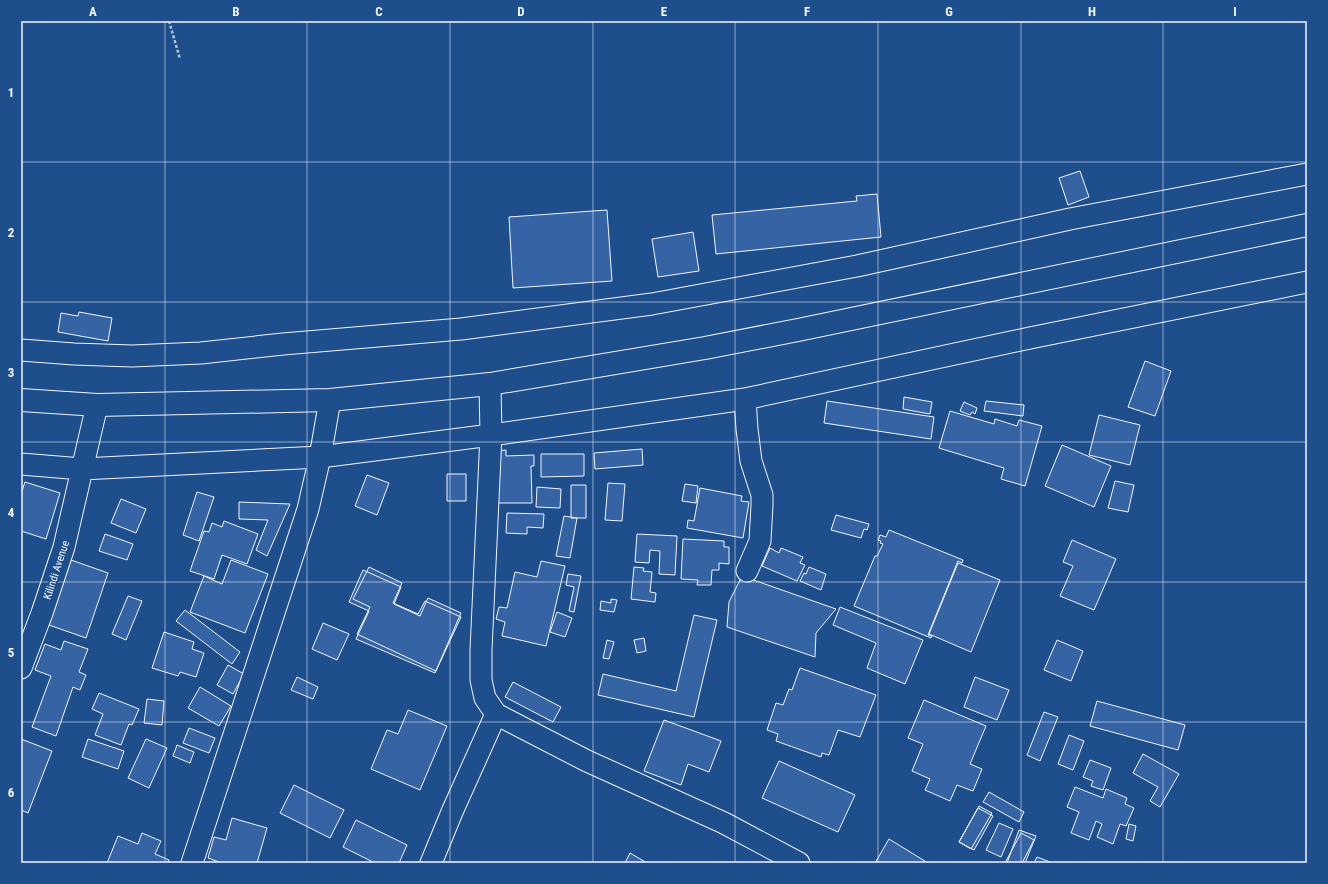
<svg xmlns="http://www.w3.org/2000/svg" width="1328" height="884" viewBox="0 0 1328 884" font-family="'Roboto Condensed',sans-serif">
<rect width="100%" height="100%" fill="#1f4e8c"/>
<!-- building -->
<path fill="#3563a3" stroke="#f2f6ff" d="M1080 171 1089 197 1068 205 1059 178Z
M877 194 881 237 716 254 712 215 857 201 856 196Z
M607 210 612 281 513 288 509 217Z
M693 232 699 271 658 277 652 239Z
M79 312 112 318 108 341 58 332 61 313 78 316Z
M1145 361 1171 371 1155 416 1128 407Z
M904 397 932 402 930 414 903 409Z
M827 401 934 417 931 439 824 423Z
M986 401 1024 405 1023 416 984 411Z
M964 402 977 408 975 414 972 412 970 415 960 411Z
M950 411 994 424 995 419 1017 426 1019 420 1042 426 1025 486 1001 479 1004 468 939 448Z
M1099 415 1140 425 1130 465 1089 455Z
M1062 445 1111 466 1094 507 1045 486Z
M642 449 643 465 595 469 594 453Z
M506 450V456L534 455V466H531L532 503H498L497 451Z
M541 454H584V476L541 477Z
M447 474H466V501H447Z
M367 475 389 483 377 515 355 506Z
M1115 481 1134 485 1128 512 1108 508Z
M25 482 60 493 46 539 21 531V494Z
M608 483 625 484 622 521 605 520Z
M685 484 698 486 696 503 682 501Z
M571 485H586V518H571Z
M537 487 561 489 560 508 536 507Z
M700 488 742 496 741 501 749 502 743 538 687 528 688 520 694 521Z
M197 492 214 497 199 541 183 535Z
M121 499 146 509 136 533 111 523Z
M239 502 290 504 267 556 256 550 268 520 239 519Z
M507 513 544 514 543 528 527 527V534L506 533Z
M836 515 869 524 867 530 864 529 861 538 831 530Z
M564 516 577 518 570 558 556 556Z
M224 521 258 534 247 564 222 555 214 579 190 571 204 531 209 532 212 523 222 527Z
M889 530 963 560 962 563 958 561 928 635 932 636 931 638 854 606 875 556H877L883 544 880 543 881 541 878 540 880 535 886 537Z
M105 534 133 544 127 560 99 551Z
M637 534 677 536 675 575 659 574 660 551 650 550 649 563 635 562Z
M683 539 724 541V547H729V564L719 563V570H712L711 585H697L698 580 681 579Z
M1072 540 1116 559 1094 610 1060 596 1073 566 1063 562Z
M770 548 779 553 781 548 803 557 800 563 805 565 797 581 762 566Z
M71 560 108 573 86 638 49 625Z
M231 560 268 574 245 633 190 612 204 576 222 584Z
M541 561 565 566 546 646 502 636 505 622 496 619 499 607 507 608 515 572 537 577Z
M958 563 1000 580 971 652 929 634Z
M369 567 402 583 393 603 418 614 425 601 461 617 436 671 357 634 370 607 353 599Z
M634 567 644 568 643 571 652 572 650 592 656 593 655 602 631 599Z
M809 567 826 574 821 590 800 581 804 573 806 574Z
M363 570 401 587 394 604 420 616 428 598 461 613 435 673 356 639 369 611 349 602Z
M568 574 581 576 574 612 569 611 574 587 566 585Z
M742 576 836 609 816 633 815 657 727 627 729 602Z
M128 596 142 601 126 640 112 634Z
M611 599 617 600 614 612 600 610 601 601 611 603Z
M840 607 923 640 905 684 867 668 876 643 833 625Z
M185 610 240 652 232 664 176 621Z
M557 612 572 618 565 637 550 632Z
M694 615 717 620 694 717 598 695 603 674 676 691Z
M323 623 349 634 337 660 312 649Z
M164 632 194 642 192 649 204 653 196 677 180 672 178 676 152 668Z
M644 638 646 651 637 653 634 640Z
M607 640 614 642 609 659 603 658Z
M1057 640 1083 651 1071 681 1044 670Z
M64 641 88 649 79 672 86 675 80 690 73 687 56 736 32 727 51 676 35 670 45 644 61 650Z
M228 665 244 674 233 694 217 685Z
M800 668 876 695 860 737 838 730 829 755 822 753 821 757 776 741 778 734 767 730 776 703 783 705 789 689 792 690Z
M297 677 318 687 313 699 291 690Z
M975 677 1009 690 997 720 964 707Z
M513 682 561 707 553 722 505 697Z
M200 687 231 706 219 726 188 708Z
M99 693 139 709 132 725 129 724 121 745 95 735 103 714 92 709Z
M147 699 164 701 162 725 144 723Z
M924 700 986 726 970 764 982 769 973 791 957 785 950 801 925 790 930 779 912 771 923 744 908 738Z
M1097 701 1185 725 1178 750 1090 726Z
M408 710 447 726 420 790 371 769 387 730 398 734Z
M1044 712 1058 717 1040 761 1027 755Z
M664 720 721 741 709 772 688 764 681 785 644 771Z
M189 728 215 738 209 753 183 743Z
M1069 735 1084 741 1073 770 1058 764Z
M21 739 52 751 28 813 21 810Z
M88 739 124 751 118 769 82 757Z
M146 739 167 748 149 788 128 778Z
M177 745 194 752 190 763 173 756Z
M1143 754 1179 774 1160 807 1150 801 1158 787 1133 773Z
M1090 760 1111 768 1103 790 1091 786 1093 781 1083 777Z
M779 761 855 795 838 832 762 798Z
M294 785 344 810 330 838 280 813Z
M1075 787 1103 798 1106 789 1127 798 1125 804 1134 808 1126 826 1120 824 1113 844 1097 837 1102 824 1096 821 1089 840 1071 833 1079 812 1067 807Z
M989 792 1024 812 1019 822 983 802Z
M979 806 992 813 971 849 959 842Z
M978 808 993 816 974 850 959 842Z
M232 818 267 828 257 863H222L208 858 214 837 226 840Z
M356 820 407 845 399 863H375L343 847Z
M999 823 1013 829 1001 857 986 850Z
M1129 824 1136 826 1133 841 1126 839Z
M1019 830 1036 836 1025 863H1007Z
M142 833 161 841 155 854 169 860 168 863H107L118 836 138 844Z
M1021 833 1034 840 1022 863H1005Z
M889 839 928 863H875Z
M630 853 647 863H625Z
M1037 857 1050 862V863H1034Z"/>
<g fill="none" stroke-linecap="round" stroke-linejoin="round">
<defs>
<path id="street" d="M21 350 74 354 132 356 201 353 283 344 461 329 652 304 857 266 1070 219 1307 174
M490 384 491 435 481 650V680L485 698 496 714 587 761 724 823 799 863
M745 399 747 429 751 461 762 495V505L760 541 747 571
M21 464 82 469 320 457 491 435 745 399 1030 338 1307 282
M21 668 42 613 64 547 97 405
M192 863 308 509 320 457 330 400
M431 863 452 812 496 714"/>
<path id="highway" d="M21 400 97 405 330 400 490 384 705 348 798 330 1307 225"/>
</defs>
<!-- street casing -->
<use href="#street" stroke="#f2f6ff" stroke-width="23"/>
<!-- highway casing -->
<use href="#highway" stroke="#f2f6ff" stroke-width="24"/>
<!-- path -->
<path stroke="#b3c4dc" stroke-width="2.5" stroke-dasharray="3 2" stroke-linecap="butt" d="M169 21 180 59"/>
<!-- street -->
<use href="#street" stroke="#1f4e8c" stroke-width="21"/>
<!-- highway -->
<use href="#highway" stroke="#1f4e8c" stroke-width="22"/>
</g>
<!-- grid -->
<path fill="none" stroke="#f2f6ff" stroke-width="1" stroke-opacity="0.55" d="M165 21V863M307 21V863M450 21V863M593 21V863M735 21V863M878 21V863M1021 21V863M1163 21V863M21 162H1307M21 302H1307M21 442H1307M21 582H1307M21 722H1307"/>
<g text-anchor="middle" stroke-width="3" stroke-linejoin="round" paint-order="stroke">
<!-- street labels -->
<g font-size="11" fill="#f2f6ff" stroke="#1f4e8c">
<text transform="translate(56 570) rotate(-72)" y="4">Kilindi Avenue</text>
</g>
</g>
<!-- border -->
<rect width="1328" height="884" fill="none" stroke="#1f4e8c" stroke-width="44"/>
<rect x="22" y="22" width="1284" height="840" fill="none" stroke="#f2f6ff" stroke-width="1.5"/>
<g font-size="13" text-anchor="middle" font-weight="bold" fill="#f2f6ff">
<text x="93" y="16">A</text>
<text x="236" y="16">B</text>
<text x="379" y="16">C</text>
<text x="521" y="16">D</text>
<text x="664" y="16">E</text>
<text x="807" y="16">F</text>
<text x="949" y="16">G</text>
<text x="1092" y="16">H</text>
<text x="1235" y="16">I</text>
<text x="11" y="97">1</text>
<text x="11" y="237">2</text>
<text x="11" y="377">3</text>
<text x="11" y="517">4</text>
<text x="11" y="657">5</text>
<text x="11" y="797">6</text>
</g>
</svg>
